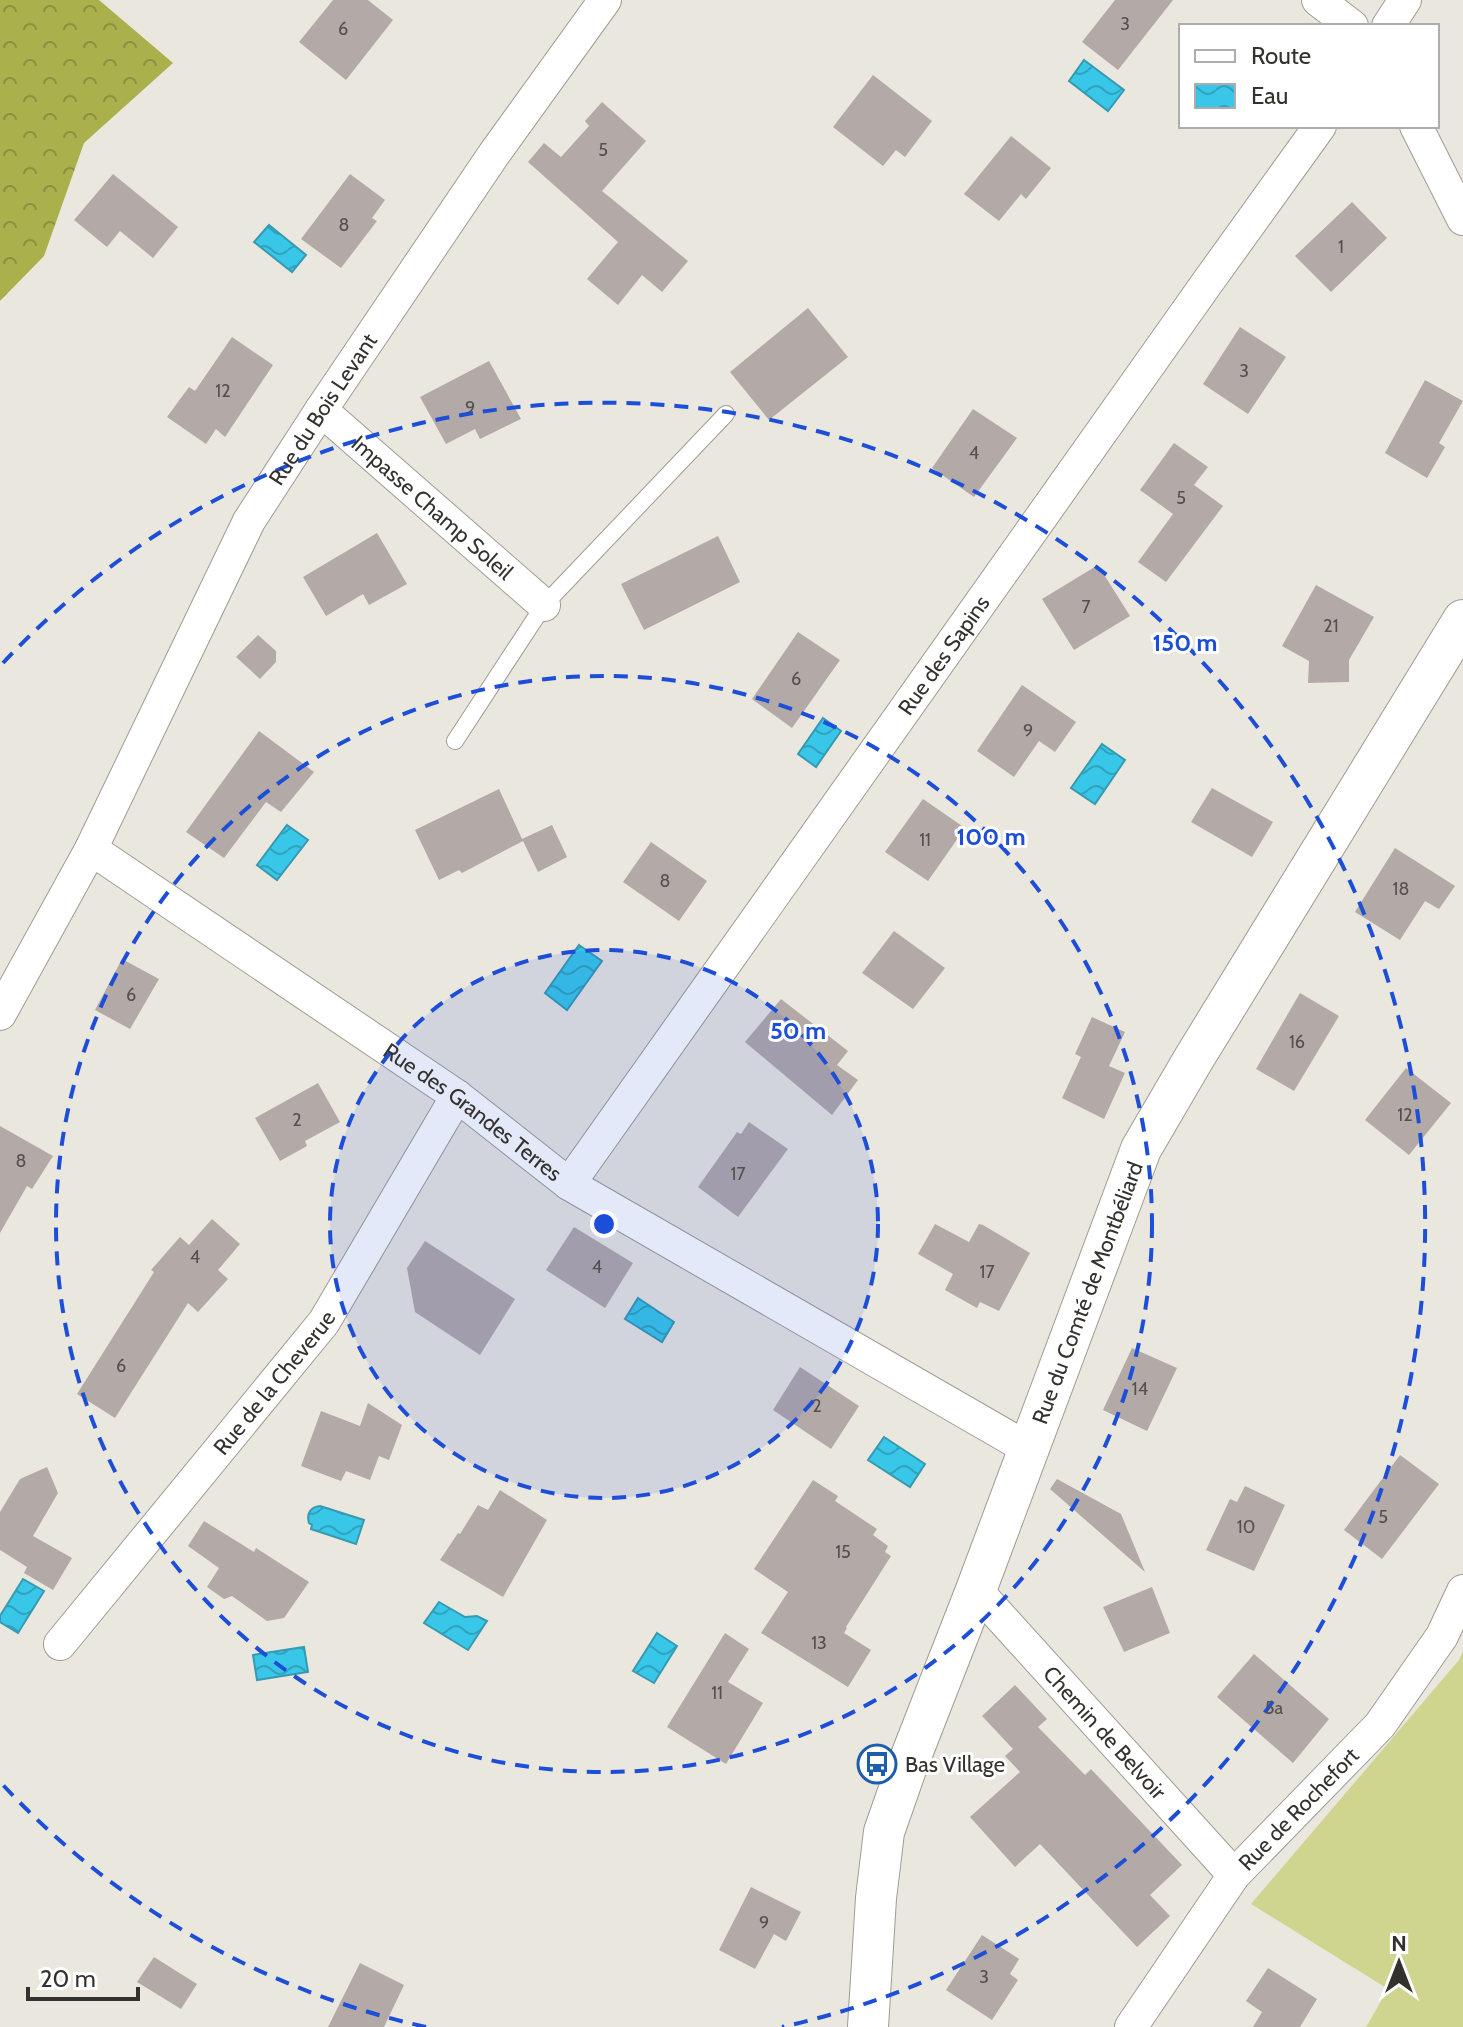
<svg xmlns="http://www.w3.org/2000/svg" width="1463" height="2027" viewBox="0 0 1463 2027" font-family="Cabin,sans-serif">
<defs>
<pattern id="forest-crowns" width="20" height="18" patternUnits="userSpaceOnUse" patternTransform="scale(2)"><rect width="20" height="18" fill="#aab04b"/><path d="M2 6a3 3 0 1 1 6 0M12 15a3 3 0 1 1 6 0" fill="none" stroke="#8b903f"/></pattern>
<pattern id="water-waves" width="16" height="10" patternUnits="userSpaceOnUse" patternTransform="scale(2)"><rect width="16" height="10" fill="#38c7e9"/><path d="M0 5q4-4 8 0t8 0" fill="none" stroke="#30a2bd"/></pattern>
</defs>
<rect width="100%" height="100%" fill="#eae7df"/>
<!-- grass -->
<path fill="#cfd58f" d="M1463 1651V2027H1366L1388 1989 1251 1904 1459 1660Z"/>
<!-- forest -->
<path fill="url(#forest-crowns)" d="M0 0H99L173 63 84 143 44 256 0 301Z"/>
<!-- water -->
<path fill="url(#water-waves)" stroke="#369ab1" stroke-width="2" d="M1084 60 1124 90 1108 111 1069 81Z
M269 225 306 255 292 272 254 242Z
M823 718 841 731 816 767 798 754Z
M1102 744 1125 760 1095 804 1071 788Z
M287 825 308 840 277 880 257 865Z
M579 945 602 961 567 1010 545 993Z
M638 1298 674 1322 662 1342 625 1319Z
M884 1437 925 1464 910 1487 868 1460Z
M320 1506 364 1520 356 1544 311 1529 312 1525 309 1523C306 1513 311 1507 320 1506Z
M23 1579 44 1591 18 1633 0 1622V1616Z
M439 1602 465 1617 477 1616 487 1621 468 1650 424 1623Z
M657 1633 677 1646 654 1683 633 1671Z
M304 1647 308 1672 257 1680 253 1655Z"/>
<!-- building -->
<path fill="#b3a9a7" d="M333 0H368L393 20 346 80 299 42Z
M1115 0H1173L1118 70 1082 42Z
M873 75 932 121 905 157 896 150 883 166 833 127Z
M602 102 646 141 602 191 688 261 662 292 642 275 618 305 587 279 618 242 528 162 544 143 561 157 589 126 585 121Z
M1011 136 1051 168 1026 199 1021 194 999 221 964 194Z
M113 174 178 227 153 258 120 231 107 247 74 220Z
M350 174 385 200 372 218 377 221 341 268 301 239Z
M1352 202 1387 238 1331 292 1295 256Z
M808 308 848 357 769 420 730 372Z
M1240 327 1286 357 1248 414 1203 384Z
M232 337 273 365 225 437 216 429 206 444 167 417 189 387 195 391Z
M489 361 521 419 480 439 475 429 446 444 420 397Z
M1425 380 1463 401 1439 443 1445 447 1427 478 1385 453Z
M973 409 1017 438 974 497 932 468Z
M1174 443 1208 467 1194 485 1223 506 1166 582 1138 562 1173 514 1140 490Z
M377 533 407 584 369 605 363 594 326 616 303 577Z
M718 536 740 582 644 630 621 584Z
M1098 565 1130 616 1074 650 1042 599Z
M1316 585 1374 617 1349 660V682L1308 683 1309 661 1282 646Z
M798 632 840 660 792 728 752 699Z
M258 635 276 651V662L260 679 236 657Z
M1022 685 1076 722 1055 752 1039 741 1014 777 977 751Z
M259 731 314 772 281 812 266 802 224 858 186 832Z
M1212 788 1273 822 1252 857 1191 822Z
M499 789 523 841 462 873 459 870 439 880 415 830Z
M923 799 965 828 928 881 885 852Z
M552 825 567 857 538 872 522 839Z
M651 842 707 881 679 921 623 882Z
M1395 848 1455 886 1439 909 1425 901 1400 940 1355 912Z
M894 931 945 968 913 1009 862 973Z
M122 959 159 979 130 1029 95 1010Z
M1300 993 1339 1016 1294 1091 1256 1069Z
M781 999 848 1051 837 1065 858 1080 832 1115 745 1042Z
M1092 1017 1125 1032 1109 1066 1125 1073 1104 1119 1062 1098 1081 1057 1075 1054Z
M1406 1068 1451 1103 1409 1155 1365 1120Z
M318 1083 340 1122 305 1141 307 1146 280 1161 255 1118Z
M749 1122 788 1149 738 1217 698 1187 737 1132 741 1134Z
M0 1126 53 1156 32 1189 27 1186 0 1233Z
M212 1219 240 1244 218 1270 228 1279 198 1312 188 1303 115 1418 77 1394 154 1272 151 1270 180 1237 189 1245Z
M935 1224 969 1242 979 1224 983 1225 1030 1253 999 1311 980 1302 977 1308 945 1290 953 1274 918 1254Z
M574 1227 633 1263 605 1308 546 1270Z
M425 1241 515 1299 480 1355 415 1312 407 1268Z
M1132 1348 1177 1368 1147 1431 1103 1410Z
M800 1367 859 1406 831 1449 773 1410Z
M368 1403 402 1425 389 1460 379 1456 370 1480 346 1471 341 1481 301 1466 321 1411 360 1426Z
M1400 1455 1439 1484 1382 1559 1344 1530Z
M47 1467 58 1493 33 1536 72 1558 53 1590 24 1573 27 1567 0 1550V1512L20 1479Z
M1057 1479 1121 1514 1145 1572 1050 1489Z
M813 1480 838 1496 835 1501 877 1529 873 1535 888 1546 885 1552 891 1556 846 1627 847 1628 844 1633 871 1650 848 1687 761 1633 788 1592 754 1569Z
M1245 1486 1285 1505 1254 1571 1206 1550 1230 1499 1237 1502Z
M500 1490 547 1520 503 1597 440 1560 458 1533 460 1534 478 1505 488 1510Z
M204 1521 254 1552 256 1548 309 1582 284 1618 267 1621 232 1596 224 1599 207 1587 219 1568 188 1546Z
M1152 1587 1170 1633 1124 1652 1103 1607Z
M725 1633 749 1649 728 1682 763 1703 726 1764 667 1727Z
M1254 1654 1329 1719 1293 1763 1217 1697Z
M1015 1685 1047 1719 1038 1727 1085 1775 1091 1769 1182 1865 1150 1895 1170 1916 1137 1947 1040 1844 1015 1867 970 1817 1020 1772 1005 1756 1013 1749 982 1716Z
M751 1887 801 1912 786 1941 774 1934 755 1969 719 1950Z
M982 1935 1019 1959 1010 1974 1018 1980 992 2020 946 1990Z
M154 1957 197 1984 181 2009 137 1982Z
M360 1963 404 1985 384 2027H328Z
M1268 1968 1317 1999 1300 2027H1253L1262 2012 1246 2001Z"/>
<g fill="none" stroke-linecap="round" stroke-linejoin="round">
<defs>
<path id="service" d="M455 741 544 605 726 414"/>
<g id="minor">
<path d="M1318 0 1352 26"/>
<path d="M1388 26 1405 0"/>
<path d="M1416 126 1463 219"/>
<path id="s1" d="M321 410 544 605"/>
<path id="s2" d="M91 849 249 521 321 410 494 154 605 0"/>
<path id="s3" d="M0 1014 91 849 457 1096 569 1184 1029 1449"/>
<path id="s4" d="M569 1184 1207 283 1320 126"/>
<path id="s5" d="M976 1590 1234 1875"/>
<path id="s6" d="M60 1644 324 1322 457 1096"/>
<path id="s7" d="M1131 2027 1234 1875 1380 1725 1442 1636 1463 1591"/>
</g>
<g id="tertiary">
<path id="s8" d="M868 2027 876 1898 884 1832 906 1769 976 1590 1141 1149 1193 1060 1463 620"/>
</g>
</defs>
<!-- service casing -->
<use href="#service" stroke="#9e9c94" stroke-width="18"/>
<!-- minor casing -->
<use href="#minor" stroke="#9e9c94" stroke-width="34"/>
<!-- tertiary casing -->
<use href="#tertiary" stroke="#9e9c94" stroke-width="42"/>
<!-- service -->
<use href="#service" stroke="#fff" stroke-width="16"/>
<!-- minor -->
<use href="#minor" stroke="#fff" stroke-width="32"/>
<!-- tertiary -->
<use href="#tertiary" stroke="#fff" stroke-width="40"/>
</g>
<!-- distance rings -->
<circle cx="604" cy="1224" r="274" fill="#1d4ed8" fill-opacity=".12"/>
<g fill="none" stroke="#1d4ed8" stroke-width="4" stroke-dasharray="14 10">
<circle cx="604" cy="1224" r="274"/>
<circle cx="604" cy="1224" r="548"/>
<path d="M426 2027A822 822 0 0 1 3 1785M3 663A822 822 0 1 1 782 2027"/>
</g>
<!-- icons -->
<defs>
<symbol id="bus-ring" viewBox="-11 -11 22 22"><circle r="9.5" fill="#fff" stroke="#1d5dae" stroke-width="1.5"/><path d="M-5-6H5V4H4V6H2V4H-2V6H-4V4H-5ZM-3.5-4V0h7V-4ZM-3.5 1.2v1.5H-2V1.2ZM2 1.2v1.5H3.5V1.2Z" fill="#1d5dae"/></symbol>
</defs>
<g fill-rule="evenodd">
<use href="#bus-ring" x="855" y="1742" width="44" height="44"/>
</g>
<g text-anchor="middle" stroke-width="6" stroke-linejoin="round" paint-order="stroke">
<!-- number labels -->
<g font-size="18" fill="#53504d">
<text x="1125" y="30">3</text>
<text x="343" y="35">6</text>
<text x="603" y="156">5</text>
<text x="344" y="231">8</text>
<text x="1341" y="253">1</text>
<text x="1244" y="377">3</text>
<text x="223" y="397">12</text>
<text x="470" y="414">9</text>
<text x="974" y="459">4</text>
<text x="1181" y="504">5</text>
<text x="1086" y="613">7</text>
<text x="1331" y="632">21</text>
<text x="796" y="685">6</text>
<text x="1028" y="737">9</text>
<text x="925" y="846">11</text>
<text x="665" y="887">8</text>
<text x="1401" y="895">18</text>
<text x="131" y="1001">6</text>
<text x="1297" y="1048">16</text>
<text x="1405" y="1121">12</text>
<text x="297" y="1126">2</text>
<text x="21" y="1167">8</text>
<text x="738" y="1180">17</text>
<text x="195" y="1263">4</text>
<text x="597" y="1273">4</text>
<text x="987" y="1278">17</text>
<text x="121" y="1372">6</text>
<text x="1140" y="1395">14</text>
<text x="817" y="1412">2</text>
<text x="1383" y="1523">5</text>
<text x="1246" y="1533">10</text>
<text x="843" y="1558">15</text>
<text x="819" y="1649">13</text>
<text x="717" y="1699">11</text>
<text x="1274" y="1714">5a</text>
<text x="764" y="1929">9</text>
<text x="984" y="1983">3</text>
</g>
<!-- street labels -->
<g font-size="22" fill="#33322f" stroke="#fff">
<text dy="8" stroke="none"><textPath href="#s2" startOffset="498">Rue du Bois Levant</textPath></text>
<text dy="8" stroke="none"><textPath href="#s1" startOffset="148">Impasse Champ Soleil</textPath></text>
<text dy="8" stroke="none"><textPath href="#s4" startOffset="648">Rue des Sapins</textPath></text>
<text dy="8" stroke="none"><textPath href="#s3" startOffset="652">Rue des Grandes Terres</textPath></text>
<text dy="8" stroke="none"><textPath href="#s8" startOffset="772">Rue du Comté de Montbéliard</textPath></text>
<text dy="8" stroke="none"><textPath href="#s6" startOffset="338">Rue de la Cheverue</textPath></text>
<text dy="8" stroke="none"><textPath href="#s5" startOffset="192">Chemin de Belvoir</textPath></text>
<text dy="8" stroke="none"><textPath href="#s7" startOffset="276">Rue de Rochefort</textPath></text>
</g>
<!-- poi labels -->
<g font-size="22" fill="#33322f" stroke="#fff" text-anchor="start">
<text x="905" y="1772">Bas Village</text>
</g>
</g>
<circle cx="604" cy="1224" r="12" fill="#1d4ed8" stroke="#fff" stroke-width="4"/>
<g font-size="24" text-anchor="middle" font-weight="bold" fill="#1d4ed8" stroke="#fff" stroke-width="6" stroke-linejoin="round" paint-order="stroke">
<text x="1185" y="651">150 m</text>
<text x="991" y="845">100 m</text>
<text x="798" y="1039">50 m</text>
</g>
<!-- legend -->
<rect x="1179" y="24" width="260" height="104" fill="#ffffff" stroke="#adadac" stroke-width="2"/>
<rect x="1195" y="50" width="40" height="12" fill="#ffffff" stroke="#adadac" stroke-width="2"/>
<text x="1251" y="64" font-size="24" fill="#33322f">Route</text>
<rect x="1195" y="84" width="40" height="24" fill="url(#water-waves)" stroke="#adadac" stroke-width="2"/>
<text x="1251" y="104" font-size="24" fill="#33322f">Eau</text>
<!-- north arrow -->
<g transform="translate(1399 1963)" stroke="#ffffff" stroke-width="6" paint-order="stroke">
<path d="M0-6L14 30L0 20L-14 30Z" fill="#33322f"/>
<text y="-12" font-size="22" font-weight="bold" text-anchor="middle" fill="#33322f">N</text>
</g>
<!-- scale -->
<path d="M28 1987v12h110v-12" fill="none" stroke="#33322f" stroke-width="4"/>
<text x="40" y="1987" font-size="24" fill="#33322f" stroke="#ffffff" stroke-width="6" paint-order="stroke">20 m</text>
</svg>
